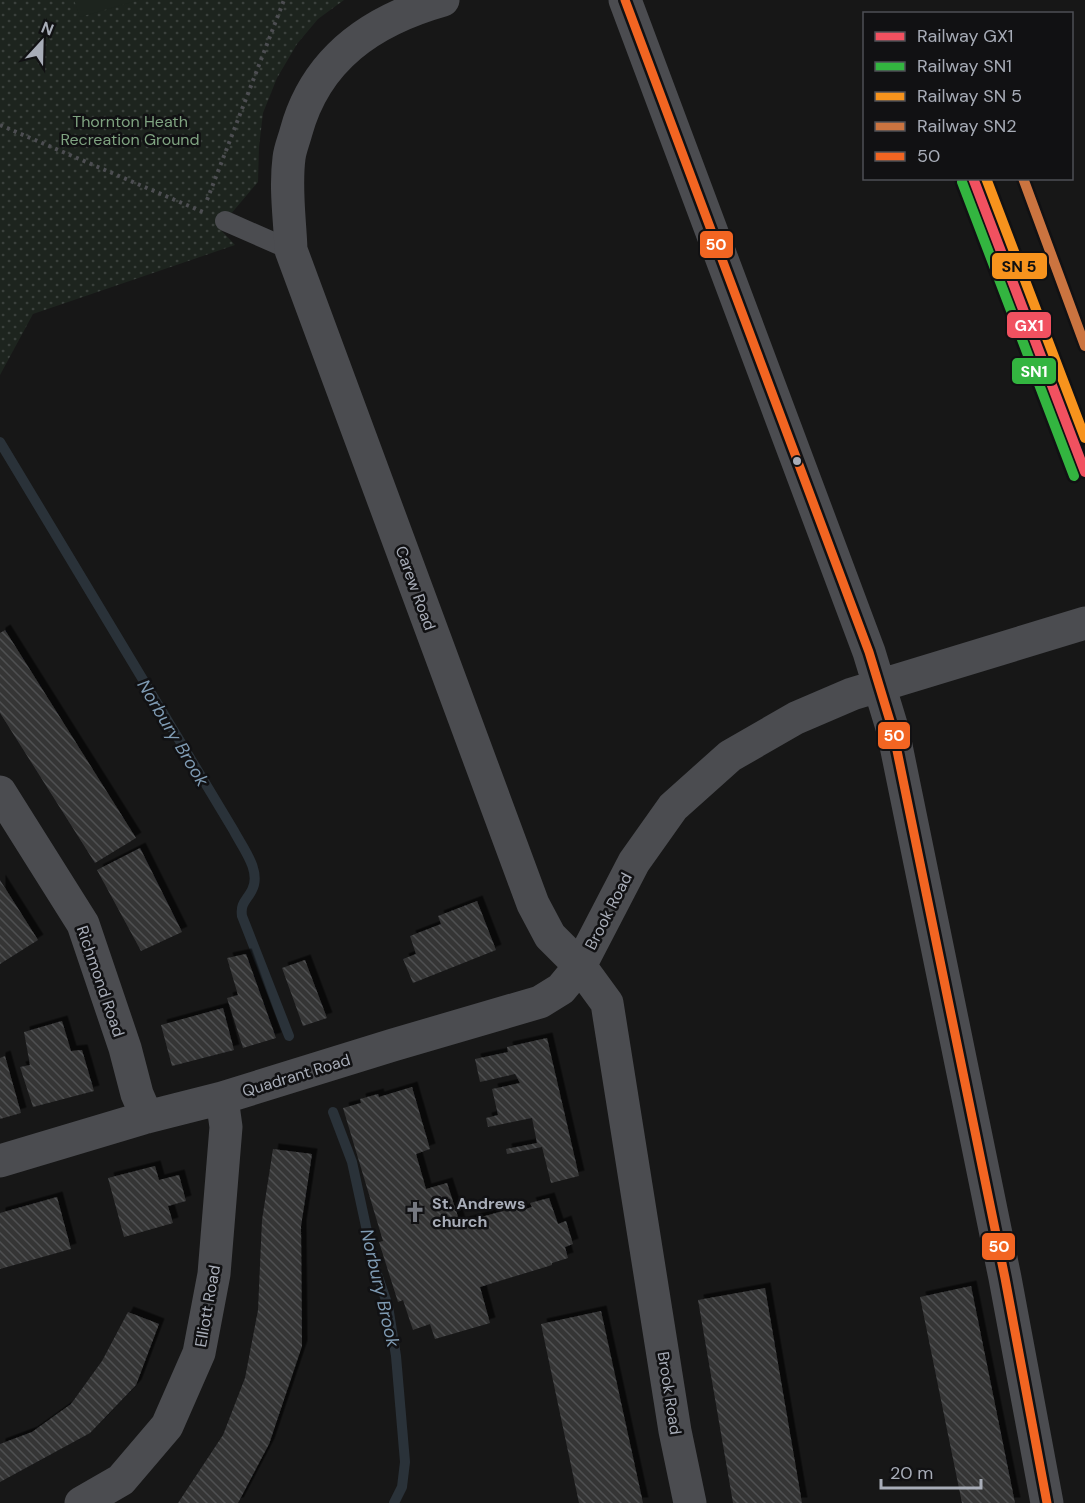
<svg xmlns="http://www.w3.org/2000/svg" width="1085" height="1503" viewBox="0 0 1085 1503" font-family="'DM Sans',sans-serif">
<defs>
<pattern id="park-dots" width="8" height="8" patternUnits="userSpaceOnUse" patternTransform="scale(1.5)"><rect width="8" height="8" fill="#1d241e"/><path d="M2 2h.1M6 6h.1" fill="none" stroke="#3b413d" stroke-width="1.8" stroke-linecap="round"/></pattern>
<pattern id="building-back-hatch" width="6" height="6" patternUnits="userSpaceOnUse" patternTransform="scale(1.5)"><rect width="6" height="6" fill="#353536"/><path d="M-1 5l2 2M0 0l6 6M5-1l2 2" fill="none" stroke="#4f5051"/></pattern>
<filter id="shadow"><feDropShadow dx="5.5" dy="-5.5" stdDeviation="0" flood-color="#0009"/></filter>
</defs>
<rect width="100%" height="100%" fill="#171717"/>
<!-- park -->
<path fill="url(#park-dots)" d="M0 0H344L318 19 297 44 277 78 263 113 259 147 258 182 219 228 235 245 33 314 0 375Z"/>
<!-- pitch -->
<path fill="#1d241e" d="M74 0H139L80 17Z"/>
<g fill="none" stroke-linecap="round" stroke-linejoin="round">
<!-- stream -->
<path stroke="#2a3239" stroke-width="10" d="M0 442 234 831C242 847 262 871 252 890 247 900 240 903 242 916L289 1036
M333 1112 352 1162 375 1268 388 1306 396 1356 405 1462 402 1487 394 1503"/>
</g>
<!-- building -->
<path fill="url(#building-back-hatch)" filter="url(#shadow)" d="M5 630 136 838 95 863 0 713V633Z
M140 848 182 932 141 951 97 870Z
M0 880 38 940 0 964Z
M477 901 496 950 413 983 403 959 416 954 410 936 441 924 438 916Z
M246 954 276 1038 243 1048 227 998 238 995 227 958Z
M305 960 327 1018 303 1026 282 968Z
M223 1008 234 1050 172 1066 161 1025Z
M62 1021 71 1051 82 1050 94 1091 33 1107 20 1067 30 1065 24 1032Z
M547 1038 579 1176 551 1183 542 1147 507 1154 506 1149 537 1143 532 1118 488 1127 486 1118 498 1115 492 1089 520 1083 515 1074 480 1082 475 1059 508 1052 507 1047Z
M5 1056 21 1113 0 1119V1058Z
M412 1087 430 1149 416 1154 426 1189 447 1183 460 1223 521 1206 522 1210 532 1207 530 1203 549 1198 558 1224 566 1221 573 1244 565 1247 568 1258 552 1263V1265L480 1287 490 1323 435 1339 430 1324 413 1330 403 1300 398 1302 379 1242 383 1241 343 1108 361 1103 360 1099 378 1094 379 1097Z
M273 1149 312 1154 301 1226 302 1346 269 1444 238 1503H178L223 1435 245 1378 258 1310 262 1220Z
M155 1166 159 1180 179 1175 186 1201 168 1206 173 1223 124 1237 108 1178Z
M57 1197 71 1249 0 1269V1213Z
M971 1286 1015 1503H962L920 1297Z
M765 1288 802 1503H733L698 1300Z
M601 1311 643 1503H579L541 1324Z
M128 1312 159 1324 136 1385 90 1433 0 1482V1444L32 1432 71 1404 102 1361Z"/>
<g fill="none" stroke-linecap="round" stroke-linejoin="round">
<!-- path -->
<path stroke="#4d4e52" stroke-width="4" stroke-dasharray="3 4.5" stroke-linecap="butt" d="M0 125 203 212
M207 200 284 0"/>
<!-- lane -->
<path stroke="#4b4c50" stroke-width="20" d="M225 221 291 250"/>
<!-- street -->
<path stroke="#4b4c50" stroke-width="33" d="M443 0C372 20 316 58 296 132 294 140 290 149 289 158 285 189 290 220 291 250L533 904 550 936 580 966 607 1003 675 1431 690 1503
M625 0 869 652 893 731 1005 1278 1047 1503
M0 792 83 924 125 1048 137 1094 147 1117
M0 1161 147 1117 222 1098 393 1045 540 1002 561 989 580 966 634 862 673 807 730 756 796 718 852 694 1085 623
M81 1503 121 1480 167 1426 199 1353 214 1274 226 1127 222 1098"/>
<defs>
<path id="bus-1" d="M625 0 869 652 893 731 1005 1278 1047 1503"/>
</defs>
<!-- bus-1 casing -->
<use href="#bus-1" stroke="#111113" stroke-width="14"/>
<!-- bus-1 -->
<use href="#bus-1" stroke="#f26522" stroke-width="9"/>
<defs>
<path id="rail-1" d="M973 178 1085 472"/>
<path id="rail-2" d="M962 182 1074 476"/>
<path id="rail-3" d="M986 178 1085 438"/>
<path id="rail-4" d="M1023 178 1085 346"/>
</defs>
<!-- rail-1 casing -->
<use href="#rail-1" stroke="#111113" stroke-width="15"/>
<!-- rail-2 casing -->
<use href="#rail-2" stroke="#111113" stroke-width="15"/>
<!-- rail-3 casing -->
<use href="#rail-3" stroke="#111113" stroke-width="15"/>
<!-- rail-4 casing -->
<use href="#rail-4" stroke="#111113" stroke-width="15"/>
<!-- rail-1 -->
<use href="#rail-1" stroke="#f15160" stroke-width="10"/>
<!-- rail-2 -->
<use href="#rail-2" stroke="#33b540" stroke-width="10"/>
<!-- rail-3 -->
<use href="#rail-3" stroke="#f7931d" stroke-width="10"/>
<!-- rail-4 -->
<use href="#rail-4" stroke="#cb7440" stroke-width="10"/>
</g>
<!-- icons -->
<defs>
<symbol id="church-bare" viewBox="-9 -9 18 18"><path d="M-1.2-6h2.4v3.5h3.3v2.4h-3.3V6h-2.4V-.1h-3.3v-2.4h3.3Z" fill="#757880" stroke="#111113" stroke-width="2.5" paint-order="stroke"/></symbol>
</defs>
<g fill-rule="evenodd">
<use href="#church-bare" x="400" y="1197" width="30" height="30"/>
</g>
<!-- markers -->
<circle fill="#a8adb8" stroke="#111113" stroke-width="2" cx="797" cy="461" r="5"/>
<g text-anchor="middle" stroke-width="5" stroke-linejoin="round" paint-order="stroke">
<!-- park labels -->
<g font-size="16" fill="#7fa381" stroke="#111113">
<text x="130" y="127">Thornton Heath<tspan x="130" dy="18">Recreation Ground</tspan></text>
</g>
<!-- street labels -->
<g font-size="16" fill="#a8adb8" stroke="#111113">
<text transform="translate(416 588) rotate(70)" y="6">Carew Road</text>
<text transform="translate(608 911) rotate(-63)" y="6">Brook Road</text>
<text transform="translate(101 981) rotate(71)" y="6">Richmond Road</text>
<text transform="translate(296 1075) rotate(-17)" y="6">Quadrant Road</text>
<text transform="translate(207 1306) rotate(-80)" y="6">Elliott Road</text>
<text transform="translate(670 1393) rotate(81)" y="6">Brook Road</text>
</g>
<!-- poi labels -->
<g font-size="16" font-weight="bold" fill="#a8adb8" stroke="#111113" text-anchor="start">
<text x="432" y="1209">St. Andrews<tspan x="432" dy="18">church</tspan></text>
</g>
<!-- water labels -->
<g font-size="18" font-style="italic" fill="#7f9bb3" stroke="#111113">
<text transform="translate(173 733) rotate(59)" y="6">Norbury Brook</text>
<text transform="translate(380 1288) rotate(77)" y="6">Norbury Brook</text>
</g>
</g>
<g stroke="#111113" stroke-width="2">
<rect x="699" y="230" width="35" height="29" rx="6" fill="#f26522"/>
<rect x="991" y="252" width="57" height="28" rx="6" fill="#f7931d"/>
<rect x="1006" y="311" width="46" height="28" rx="6" fill="#f15160"/>
<rect x="1011" y="357" width="46" height="28" rx="6" fill="#33b540"/>
<rect x="877" y="721" width="34" height="29" rx="6" fill="#f26522"/>
<rect x="981" y="1232" width="35" height="29" rx="6" fill="#f26522"/>
</g>
<g font-size="16" text-anchor="middle" font-weight="bold" fill="#fff">
<text x="716" y="250">50</text>
<text x="1029" y="331">GX1</text>
<text x="1034" y="377">SN1</text>
<text x="894" y="741">50</text>
<text x="999" y="1252">50</text>
</g>
<g font-size="16" text-anchor="middle" font-weight="bold" fill="#111">
<text x="1019" y="272">SN 5</text>
</g>
<!-- legend -->
<rect x="863" y="12" width="210" height="168" fill="#111113" stroke="#4d4f55" stroke-width="1.5"/>
<rect x="875" y="32" width="30" height="9" fill="#f15160" stroke="#4d4f55" stroke-width="1.5"/>
<text x="917" y="42" font-size="18" fill="#a8adb8">Railway GX1</text>
<rect x="875" y="62" width="30" height="9" fill="#33b540" stroke="#4d4f55" stroke-width="1.5"/>
<text x="917" y="72" font-size="18" fill="#a8adb8">Railway SN1</text>
<rect x="875" y="92" width="30" height="9" fill="#f7931d" stroke="#4d4f55" stroke-width="1.5"/>
<text x="917" y="102" font-size="18" fill="#a8adb8">Railway SN 5</text>
<rect x="875" y="122" width="30" height="9" fill="#cb7440" stroke="#4d4f55" stroke-width="1.5"/>
<text x="917" y="132" font-size="18" fill="#a8adb8">Railway SN2</text>
<rect x="875" y="152" width="30" height="9" fill="#f26522" stroke="#4d4f55" stroke-width="1.5"/>
<text x="917" y="162" font-size="18" fill="#a8adb8">50</text>
<!-- north arrow -->
<g transform="translate(42 42) rotate(22)" stroke="#111113" stroke-width="4.5" paint-order="stroke">
<path d="M0-4.5L10 22L0 15L-10 22Z" fill="#a8adb8"/>
<text y="-9" font-size="16" font-weight="bold" text-anchor="middle" fill="#a8adb8">N</text>
</g>
<!-- scale -->
<path d="M881 1479v9h100v-9" fill="none" stroke="#a8adb8" stroke-width="3"/>
<text x="890" y="1479" font-size="18" fill="#a8adb8" stroke="#111113" stroke-width="4.5" paint-order="stroke">20 m</text>
</svg>
